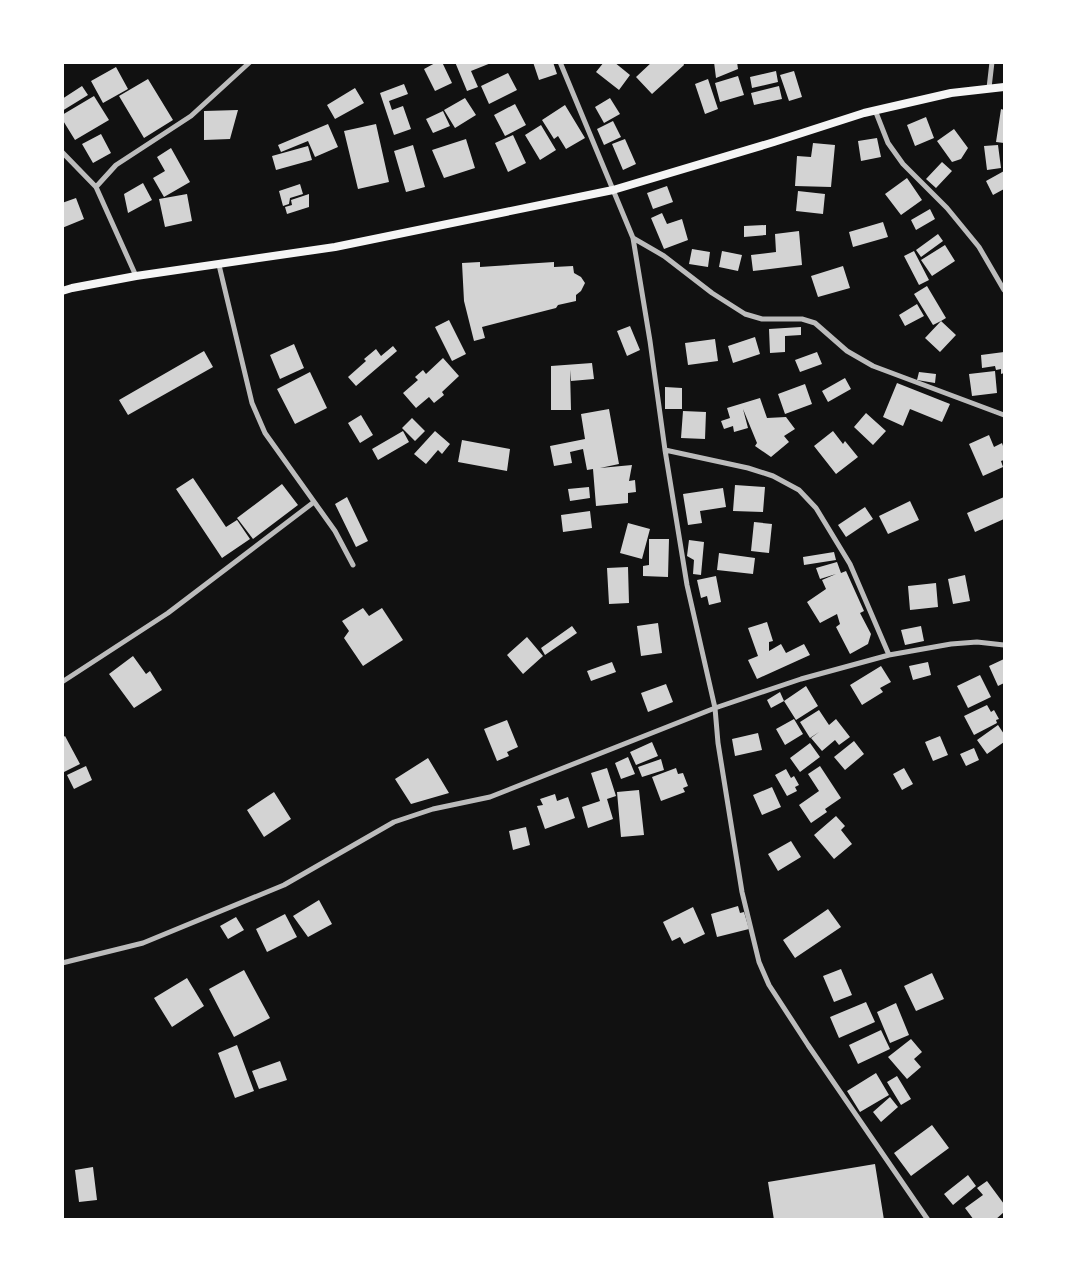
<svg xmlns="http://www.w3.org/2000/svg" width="1067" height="1282" viewBox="0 0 1067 1282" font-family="'Alegreya Sans',sans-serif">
<rect width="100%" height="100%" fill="#111"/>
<!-- building -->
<path fill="#d3d3d3" d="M437 62H442L452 83 435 91 424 69Z
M455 62H491V63L471 71 478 87 467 91Z
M533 62H553L557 74 539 80Z
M604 62H614L630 75 619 90 596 72Z
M652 62H683L684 65 652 94 636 77Z
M714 62H737L738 69 716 78Z
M116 67 128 89 103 103 91 81Z
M776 71 778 82 752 88 750 77Z
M794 71 802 97 789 101 780 75Z
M508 73 517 90 489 104 481 86Z
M738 76 744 95 720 102 715 83Z
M148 79 173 120 144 138 119 96Z
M708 79 718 109 705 114 695 84Z
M404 84 408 94 389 101 392 110 403 106 411 129 394 135 380 93Z
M82 86 88 95 62 111V99Z
M779 86 782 99 754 105 751 93Z
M355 88 364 103 335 119 327 105Z
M94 96 109 120 75 140 62 119V115Z
M465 98 476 115 455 128 444 110Z
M610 98 620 114 604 123 595 107Z
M515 104 526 125 505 136 494 115Z
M565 105 585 138 566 149 558 136 554 139 542 120Z
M1001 109 1004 110V143L996 142Z
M238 110 230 139 204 140V111Z
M443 111 450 126 433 133 426 119Z
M926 117 934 138 915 146 907 125Z
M613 121 621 137 604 145 597 129Z
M328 124 338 147 315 157 308 141 281 152 278 145Z
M376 124 389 182 358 189 344 131Z
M541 125 556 150 540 160 525 135Z
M954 129 968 148 961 159 952 162 937 141Z
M101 134 111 153 93 163 82 144Z
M513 135 526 163 508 172 495 143Z
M877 138 881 157 861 161 858 141Z
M466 139 475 168 444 178 432 150Z
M625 139 636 164 623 170 612 144Z
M813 143 835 145 831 187 795 186 797 156 811 157Z
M413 145 425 187 406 192 394 151Z
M998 145 1001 168 987 170 984 146Z
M308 146 312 160 276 170 272 156Z
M171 148 190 182 164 197 153 178 165 171 157 157Z
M942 162 952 171 936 188 926 179Z
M1004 171V189L993 195 986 181Z
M907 178 922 200 901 215 885 194Z
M143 183 152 200 128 213 124 194Z
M300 184 303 194 290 198 289 204 283 206 279 191Z
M667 186 673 202 653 209 647 193Z
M798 191 825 194 823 214 796 211Z
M187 194 192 221 165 227 159 199Z
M309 194V207L287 214 285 207 292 205 291 200Z
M76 198 84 219 62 228V203Z
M930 209 935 219 916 230 911 220Z
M662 213 667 224 682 219 688 240 664 249 651 218Z
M883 222 888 237 853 247 849 232Z
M766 225V235L744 237V226Z
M799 231 802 265 753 271 751 255 776 252 775 234Z
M938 234 943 241 921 257 916 250Z
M945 245 955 261 932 276 921 260Z
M692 249 710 252 708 267 689 264Z
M722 251 742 255 738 271 719 267Z
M914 251 929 280 919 285 904 256Z
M480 262V267L554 262V267L573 266 574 273 581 277 585 283 581 291 576 295V301L558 305 556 308 482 327 485 338 474 341 464 301 462 263Z
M843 266 850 288 818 297 811 276Z
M927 286 946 318 941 321 956 335 940 352 925 338 941 321 933 325 914 294Z
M917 304 924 316 905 326 899 315Z
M449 320 466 354 452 361 435 327Z
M630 326 640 350 627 356 617 331Z
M801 327V335L785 336V352L770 353 769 329Z
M755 337 760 354 733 363 728 346Z
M715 339 718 361 688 365 685 343Z
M294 344 304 368 280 379 270 355Z
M393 346 397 351 356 386 348 377 366 361 364 359 376 349 381 356Z
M204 351 213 367 128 415 119 400Z
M817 352 822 364 800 372 795 360Z
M1004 352V373L1001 374V369L996 370 995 366 982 368 981 355Z
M443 358 459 376 442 392 444 395 434 403 429 397 416 408 403 393 418 380 415 377 423 370 426 374Z
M592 363 594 379 571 381 570 370 571 410H551V366Z
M995 371 997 393 972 396 969 374Z
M310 372 327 408 295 424 277 389Z
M919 372 936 374 935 383 917 380Z
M845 378 851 389 828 402 822 391Z
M897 383 950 404 942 422 910 409 903 426 883 417Z
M805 384 812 404 785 414 778 394Z
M665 387 682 388V409H665Z
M760 398 767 418 786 417 795 429 784 436 789 442 771 457 755 446 757 443 743 409 748 428 734 432 733 426 724 429 721 421 730 418 727 408Z
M609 409 619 464 600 468 632 465 629 481 635 480 636 492 628 493V503L596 506 593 469 587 470 583 449 570 452 572 463 554 466 550 446 585 439 581 414Z
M683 411 706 412 705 439 681 438Z
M866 413 886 431 873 445 854 427Z
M361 415 373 435 360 443 348 423Z
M412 418 425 431 415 441 402 428Z
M403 431 409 442 378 460 372 449Z
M435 431 450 444 442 454 438 450 426 464 414 454Z
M833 431 843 444 845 441 858 457 836 474 814 446Z
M989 435 994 447 1002 443 1004 449V460L1001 461 1003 467 983 476 969 444Z
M462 440 510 449 507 471 458 462Z
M193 478 226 527 237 520 250 539 222 558 176 489Z
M282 484 298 505 253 539 237 518Z
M735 485 765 487 763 512 733 511Z
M589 487 590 498 570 501 568 489Z
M723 488 726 507 700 511 702 523 688 525 683 494Z
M347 497 368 541 356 547 335 504Z
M1004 497V519L975 532 967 513Z
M910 501 919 520 888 534 879 516Z
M865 507 873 519 846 537 838 525Z
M590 511 592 528 563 532 561 515Z
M754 522 772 524 769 553 751 551Z
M628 523 650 529 642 559 620 553Z
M649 539H669L668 577 643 576V566L649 565Z
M689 540 704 542 701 575 693 574 694 560 687 556Z
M834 552 836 560 804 565 803 557Z
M719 553 755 558 753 574 717 570Z
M837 562 841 573 846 571 864 611 860 613 871 634 868 644 850 654 836 627 840 624 837 614 820 623 807 602 826 589 822 580 836 574 820 579 816 568Z
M628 567 629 603 609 604 607 568Z
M965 575 970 601 953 604 948 579Z
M716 576 721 602 709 605 707 596 701 598 697 580Z
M936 583 938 607 910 610 908 586Z
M363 608 369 616 382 608 403 640 363 666 344 638 349 631 342 621Z
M767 622 773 641 769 642V651L781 644 786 653 804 644 810 655 757 679 748 660 758 656 748 628Z
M658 623 662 653 641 656 637 626Z
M572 626 577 633 545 655 541 648Z
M921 626 924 641 905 645 901 630Z
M527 637 543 656 523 674 507 655Z
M133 656 146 674 150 671 162 690 134 708 109 674Z
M1004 659V683L998 686 989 666Z
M612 662 616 672 591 681 587 671Z
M928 662 931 675 913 680 909 666Z
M881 666 891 682 880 688 883 692 862 705 850 685Z
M980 675 991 697 968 708 957 686Z
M666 684 673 702 648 712 641 693Z
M806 686 818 706 796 720 784 701Z
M780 692 784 701 771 708 767 700Z
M987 705 991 712 994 710 999 719 996 720 997 723 974 735 964 716Z
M819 710 829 725 836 719 850 737 839 745 835 740 822 751 811 738 819 732 810 738 800 722Z
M794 719 803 734 785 745 776 729Z
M507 720 518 747 507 752 509 756 497 761 484 729Z
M998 725 1004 734V742L987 754 977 740Z
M758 733 762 750 735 756 732 739Z
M65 736 80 764 62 773V738Z
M940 736 948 755 933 761 925 742Z
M854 741 864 754 845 770 834 757Z
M652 742 658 756 636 765 630 752Z
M810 743 820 757 800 772 790 758Z
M974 748 979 760 966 766 960 754Z
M628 757 635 774 621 779 615 763Z
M428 758 449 793 411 804 395 779Z
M661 759 664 770 642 777 638 767Z
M86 766 92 780 74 789 67 775Z
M820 766 841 798 825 809 827 812 811 823 799 805 819 791 808 774Z
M607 768 616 796 607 799 613 819 588 828 582 807 600 801 591 773Z
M676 768 678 774 683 773 688 786 683 788 685 792 661 801 652 777Z
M904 768 913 784 902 790 893 774Z
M786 769 791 778 794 776 799 785 795 787 797 791 787 796 775 775Z
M772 787 781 807 762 815 753 795Z
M639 790 644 835 621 837 617 792Z
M274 792 291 819 264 837 247 810Z
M555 794 557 801 568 797 575 818 545 829 537 806 543 805 540 799Z
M836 816 845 826 841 830 852 844 834 859 814 835Z
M526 827 530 845 513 850 509 831Z
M791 841 801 857 778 871 768 854Z
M319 900 332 924 308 937 293 916Z
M738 906 740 913 744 912 749 929 717 937 711 914Z
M693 907 705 934 684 944 680 937 672 941 663 922Z
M828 909 841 927 795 958 783 940Z
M285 914 297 937 267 952 256 929Z
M236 917 244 930 228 939 220 926Z
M841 969 852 995 834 1002 823 976Z
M244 970 270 1018 234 1037 209 989Z
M932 973 944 999 916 1011 904 986Z
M187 978 204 1006 172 1027 154 998Z
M866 1002 875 1022 839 1038 830 1017Z
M896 1003 909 1035 890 1043 877 1012Z
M881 1030 890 1049 858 1064 849 1045Z
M911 1039 922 1052 914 1059 921 1067 907 1079 888 1057Z
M237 1045 254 1091 235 1098 218 1053Z
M280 1061 287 1080 259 1089 252 1071Z
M876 1073 889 1095 860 1112 847 1091Z
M897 1076 911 1099 901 1105 887 1082Z
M890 1097 898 1107 881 1122 873 1112Z
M932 1125 949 1148 911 1176 894 1153Z
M875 1164 884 1220H774L768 1182Z
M93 1167 97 1200 79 1202 75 1170Z
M968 1175 976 1186 953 1205 944 1194Z
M987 1181 1004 1204V1212L995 1220H974L965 1208 983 1195 977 1188Z"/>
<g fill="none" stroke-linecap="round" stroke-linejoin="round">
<!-- minor -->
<path stroke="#bcbcbc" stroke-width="5" d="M560 62 633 238 650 341 665 450 687 585 715 708 718 743 742 892 759 962 769 985 808 1045 928 1220
M989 88 992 62
M875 110 888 143 903 164 947 208 979 247 1004 290
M62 152 96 187
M633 238 664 256 712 293 745 314 762 319H802L815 323 847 351 873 366 1004 415
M219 265 252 403 265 433 335 531 353 565
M136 276 96 187 116 165 191 116 250 62
M665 450 748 468 773 476 799 490 816 508 850 564 889 655
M62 682 168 613 314 502
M62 963 143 943 284 885 394 822 433 809 490 797 715 708 801 679 889 655 951 644 977 642 1004 645"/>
<!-- secondary -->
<path stroke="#f5f5f5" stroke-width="8" d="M62 291 72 288 136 276 335 247 613 190 774 142 864 113 951 93 1004 87"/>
</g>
<!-- border -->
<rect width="1067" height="1282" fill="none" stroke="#ffffff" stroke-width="128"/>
</svg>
